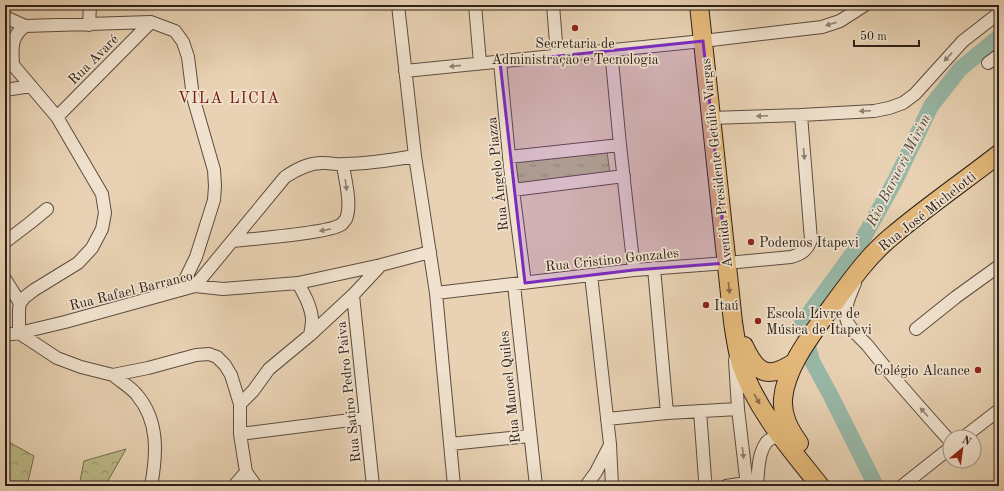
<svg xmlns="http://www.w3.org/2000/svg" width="1004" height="491" viewBox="0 0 1004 491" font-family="'Old Standard TT',serif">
<defs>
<pattern id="grass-tufts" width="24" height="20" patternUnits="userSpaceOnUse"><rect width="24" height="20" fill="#bcba88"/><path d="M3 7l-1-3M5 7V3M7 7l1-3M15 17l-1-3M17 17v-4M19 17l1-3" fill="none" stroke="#99976e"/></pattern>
<pattern id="forest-crowns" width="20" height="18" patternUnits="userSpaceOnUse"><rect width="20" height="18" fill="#bcba88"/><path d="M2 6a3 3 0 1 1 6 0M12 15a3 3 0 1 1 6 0" fill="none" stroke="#99976e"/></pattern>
</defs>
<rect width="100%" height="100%" fill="#e8d2b3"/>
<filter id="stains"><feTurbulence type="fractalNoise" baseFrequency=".005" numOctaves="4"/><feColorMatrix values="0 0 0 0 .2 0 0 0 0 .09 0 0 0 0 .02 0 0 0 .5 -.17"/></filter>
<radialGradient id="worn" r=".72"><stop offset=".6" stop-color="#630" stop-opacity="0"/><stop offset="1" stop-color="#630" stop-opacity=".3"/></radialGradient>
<!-- grass -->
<path fill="url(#grass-tufts)" stroke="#766d51" d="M607 151 610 174 515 184 512 160Z"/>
<!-- forest -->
<path fill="url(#forest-crowns)" stroke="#766d51" d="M5 440 34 456 27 486H5Z
M126 449 105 486H79L84 461Z"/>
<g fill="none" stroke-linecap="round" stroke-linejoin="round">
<!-- river -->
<path stroke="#98b8a7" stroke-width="16" d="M876 486 832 398 812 361 802 323 861 242 895 181 931 106 960 69 999 37"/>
<defs>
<path id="minor" d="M398 5 415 156 436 293 454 486
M475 5 480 63
M553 5 557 55
M5 17 25 26 151 22 175 31 183 42 188 57 193 97 214 170 215 186 214 200 196 257 180 290
M89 25 90 5
M611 50 620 145 634 270
M5 52 13 65 57 117 102 194 105 213 102 229 92 248 78 263 34 290 25 297 20 303 19 309V333
M500 62 510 167 525 283
M988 63 999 55
M13 64C12 48 11 36 25 26
M405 71 703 41 822 27 840 21 865 5
M5 90 31 86
M57 117 151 22
M710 118 801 115 874 111 889 108 903 103 915 94 963 41 999 13
M509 157 620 145
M513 190 624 176
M233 241C252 239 331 233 342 224 343 223 345 220 346 219 352 204 345 180 343 165
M5 242 30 223 47 209
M654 268 667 413
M591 275 610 444 612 486
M5 279 20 303
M298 283C304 294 311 306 312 319 312 324 311 330 310 335
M855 283C851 293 842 310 847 321 851 331 861 338 868 346 894 379 922 410 950 441
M514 285 536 486
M195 286 285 177C297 169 310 162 325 163 331 163 338 165 344 164 368 164 392 160 415 156
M436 293 634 270 727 263 791 257C802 254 807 250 811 240L801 115
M353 295 373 486
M916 329 956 297 999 266
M19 333 57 358 81 367 113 375 148 368 196 355 209 354 217 357 225 365 231 375 240 404V434L246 472 256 486
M5 335 19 333 65 322 195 286 223 289 298 283 381 265 430 252
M735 360 738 409 747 486
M113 375C121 382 131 387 137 395 159 421 157 454 151 486
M240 404 253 391 269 369 310 335 353 295 381 265
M700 411 705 479 706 484 708 486
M607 419 667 413 738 409
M240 434 366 418
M964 437 999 410
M450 444 529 436
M234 486 246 472
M586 486 596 472 609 447
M726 486 746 483
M757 486C758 473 758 454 766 443 768 440 771 439 774 437L783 439
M902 486 950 448"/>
<path id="highway" d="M699 5 733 322C735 336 737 350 741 364 756 410 790 448 820 486
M744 346C757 374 768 380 795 362
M799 443C789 429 782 416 783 399 786 365 814 332 832 306 850 282 867 257 891 237 925 208 963 182 999 154"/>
</defs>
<!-- minor casing -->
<use href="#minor" stroke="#5d4c40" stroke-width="14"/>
<!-- highway casing -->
<use href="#highway" stroke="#2f201a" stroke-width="20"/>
<!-- minor -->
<use href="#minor" stroke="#f0e2ce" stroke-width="12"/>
<!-- highway -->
<use href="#highway" stroke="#e4b97a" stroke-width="18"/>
<!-- rail -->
<path stroke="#2f201a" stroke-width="2.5" stroke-dasharray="7 7" stroke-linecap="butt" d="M997 486 999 484"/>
</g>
<!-- one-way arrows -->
<defs><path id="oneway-solid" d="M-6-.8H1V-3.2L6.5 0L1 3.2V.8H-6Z"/></defs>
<g fill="#908174">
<use href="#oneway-solid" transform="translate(831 24) rotate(162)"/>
<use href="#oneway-solid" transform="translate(948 57) rotate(133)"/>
<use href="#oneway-solid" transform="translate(455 66) rotate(174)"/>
<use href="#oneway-solid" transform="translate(865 111) rotate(177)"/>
<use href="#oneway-solid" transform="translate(762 116) rotate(178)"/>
<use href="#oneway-solid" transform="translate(804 154) rotate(85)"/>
<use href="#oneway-solid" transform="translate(346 185) rotate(82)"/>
<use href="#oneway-solid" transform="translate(325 230) rotate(170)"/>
<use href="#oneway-solid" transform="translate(924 412) rotate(-132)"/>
<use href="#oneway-solid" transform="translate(743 453) rotate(84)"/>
</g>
<g fill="#8a6c4a">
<use href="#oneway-solid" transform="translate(729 288) rotate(84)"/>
<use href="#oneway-solid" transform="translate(757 399) rotate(60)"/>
</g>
<!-- marked area -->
<path fill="#7b2cbf" fill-opacity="0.2" stroke="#7b2cbf" stroke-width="3" stroke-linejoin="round" d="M703 41 727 263 634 270 525 283 500 62Z"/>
<!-- markers -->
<g fill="#8f2418" stroke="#f0e2ce" stroke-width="1.5">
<circle cx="575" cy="28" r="4"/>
<circle cx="751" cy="242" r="4"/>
<circle cx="706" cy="305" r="4"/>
<circle cx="758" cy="321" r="4"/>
<circle cx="978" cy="370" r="4"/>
</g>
<g text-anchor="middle" stroke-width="3.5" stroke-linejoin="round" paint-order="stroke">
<!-- poi labels -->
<g font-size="14" fill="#2f201a" stroke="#f0e2ce" text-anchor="start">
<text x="575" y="48" text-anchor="middle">Secretaria de<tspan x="575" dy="16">Administração e Tecnologia</tspan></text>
<text x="759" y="247">Podemos Itapevi</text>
<text x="714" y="310">Itaú</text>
<text x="766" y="318">Escola Livre de<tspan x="766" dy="16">Música de Itapevi</tspan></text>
<text x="970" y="375" text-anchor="end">Colégio Alcance</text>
</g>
<!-- street labels -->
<g font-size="14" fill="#2f201a" stroke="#f0e2ce">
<text transform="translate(93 59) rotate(-45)" y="5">Rua Avaré</text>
<text transform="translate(716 163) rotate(-96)" y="5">Avenida Presidente Getúlio Vargas</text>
<text transform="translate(497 174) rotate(-96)" y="5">Rua Ângelo Piazza</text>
<text transform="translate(927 211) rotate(-38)" y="5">Rua José Michelotti</text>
<text transform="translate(612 259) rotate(-6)" y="5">Rua Cristino Gonzales</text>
<text transform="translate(131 290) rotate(-14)" y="5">Rua Rafael Barranco</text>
<text transform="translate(509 387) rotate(-96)" y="5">Rua Manoel Quiles</text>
<text transform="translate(348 392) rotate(-96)" y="5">Rua Satiro Pedro Paiva</text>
</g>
<!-- water labels -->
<g font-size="15" font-style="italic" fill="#4e4e44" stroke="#f0e2ce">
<text transform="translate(898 170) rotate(-63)" y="5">Rio Barueri Mirim</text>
</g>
<!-- quarter labels -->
<g font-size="16" letter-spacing="1" fill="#7a1f14" stroke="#f0e2ce">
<text x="229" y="103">VILA LICIA</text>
</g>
</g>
<!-- margin -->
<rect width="1004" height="491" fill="none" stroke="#e8d2b3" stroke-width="20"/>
<rect x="6" y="6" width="992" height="479" fill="none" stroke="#2f201a" stroke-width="2"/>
<rect x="10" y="10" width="984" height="471" fill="none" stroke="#2f201a"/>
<!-- north arrow -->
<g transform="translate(962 449) rotate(29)"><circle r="19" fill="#f0e2ce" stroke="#a39486"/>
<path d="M0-3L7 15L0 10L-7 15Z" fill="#8f2418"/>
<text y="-6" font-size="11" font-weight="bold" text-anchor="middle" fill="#2f201a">N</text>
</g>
<!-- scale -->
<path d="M854 40v6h65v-6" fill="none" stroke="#2f201a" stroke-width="2"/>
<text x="860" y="40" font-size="12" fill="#2f201a" stroke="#f0e2ce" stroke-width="3" paint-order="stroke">50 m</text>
<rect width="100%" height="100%" filter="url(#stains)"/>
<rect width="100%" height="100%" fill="url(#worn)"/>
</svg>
